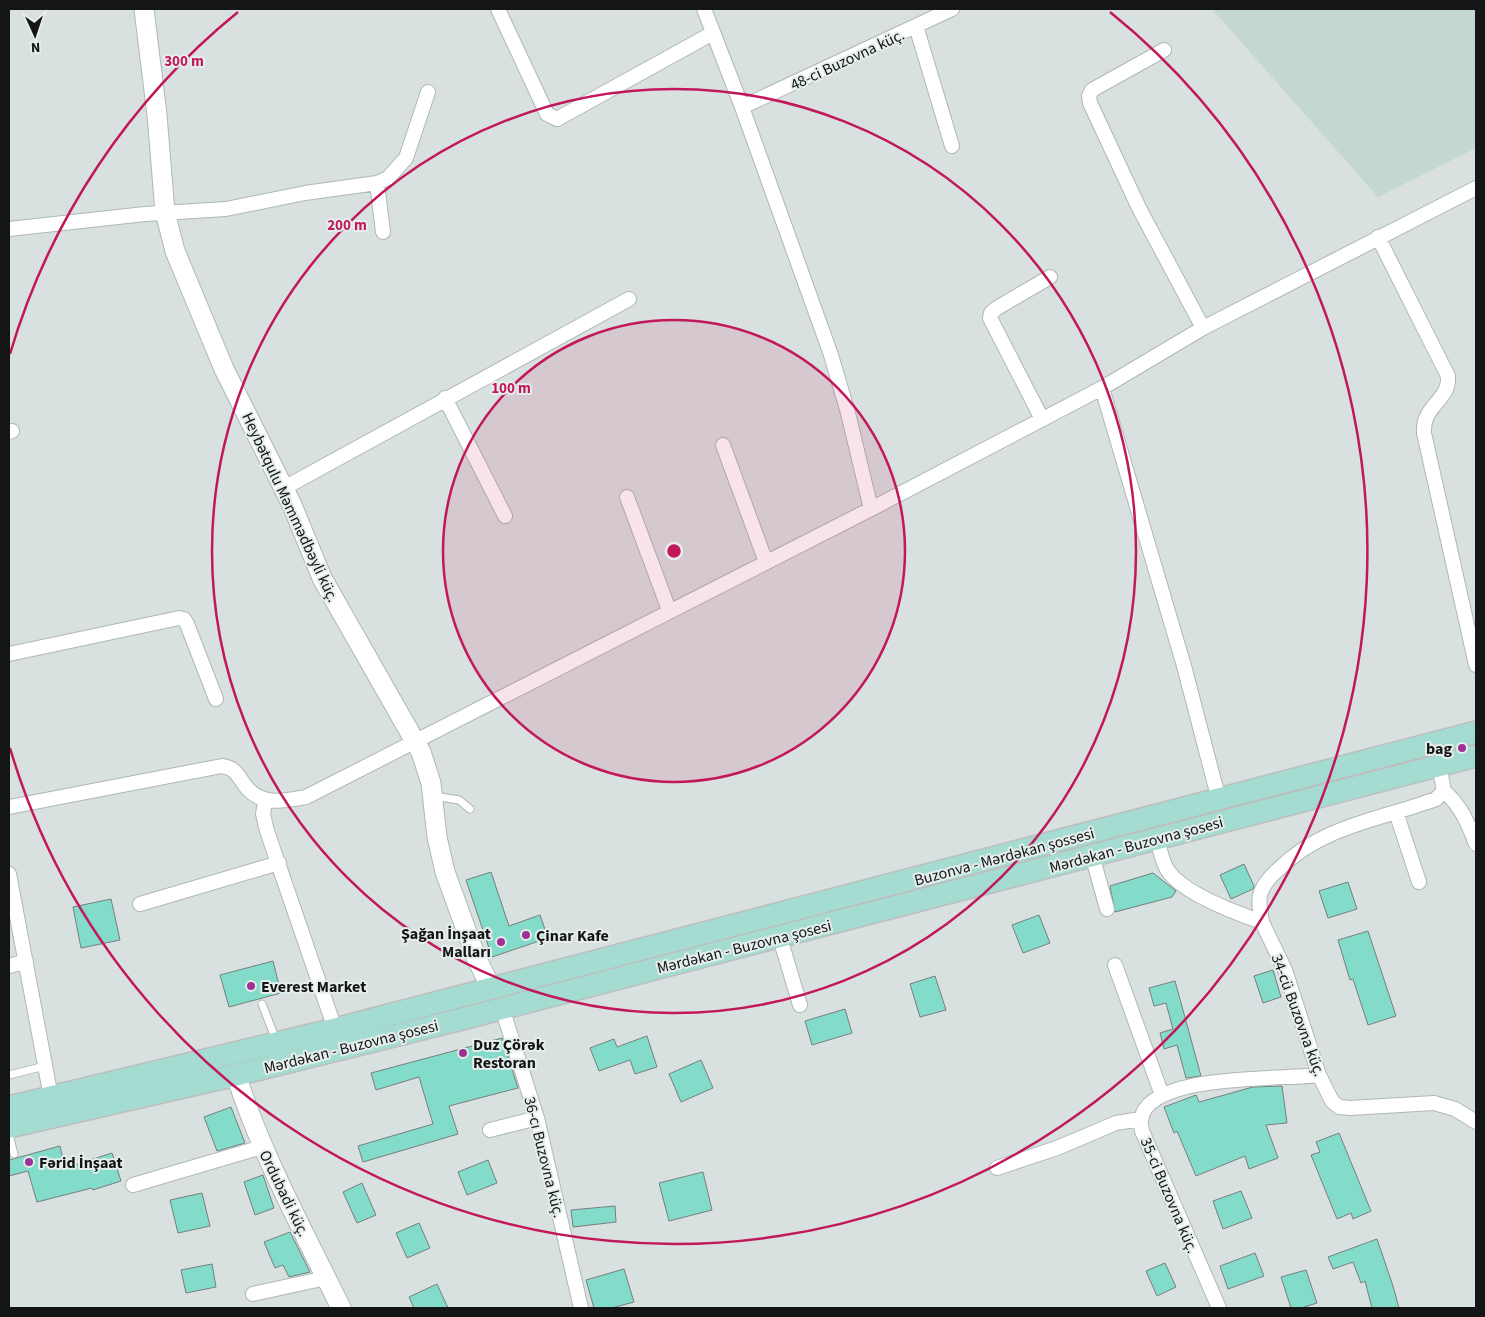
<svg xmlns="http://www.w3.org/2000/svg" width="1485" height="1317" viewBox="0 0 1485 1317" font-family="'Source Sans 3',sans-serif">
<rect width="100%" height="100%" fill="#d8e1df"/>
<!-- built -->
<path fill="#c5d7d3" d="M1212 9H1476V148L1378 197Z"/>
<!-- building -->
<path fill="#83dbca" stroke="#777f7e" d="M1244 864 1254 886 1253 889 1231 899 1220 875Z
M491 872 509 926 540 915 548 938 492 957 466 880Z
M1153 873 1176 891 1172 897 1115 912 1110 886Z
M1348 882 1357 909 1328 918 1319 891Z
M111 899 120 940 81 948 73 907Z
M1039 915 1050 943 1023 953 1012 925Z
M1368 931 1396 1016 1368 1025 1353 979 1350 980 1338 940Z
M273 961 281 993 229 1007 220 975Z
M1273 970 1281 997 1263 1003 1254 976Z
M935 976 946 1010 920 1017 910 984Z
M1175 981 1201 1076 1186 1078 1177 1045 1164 1049 1160 1033 1173 1029 1166 1003 1154 1006 1149 988Z
M845 1009 852 1033 812 1045 805 1021Z
M647 1036 657 1067 635 1074 630 1060 599 1071 590 1048 614 1039 617 1047Z
M502 1038 518 1088 449 1106 458 1134 363 1162 358 1146 433 1124 419 1077 376 1090 371 1073Z
M701 1060 713 1088 681 1102 669 1074Z
M1282 1086 1287 1123 1266 1125 1278 1158 1249 1169 1245 1156 1196 1176 1177 1131 1174 1133 1164 1107 1196 1095 1199 1102 1253 1087Z
M231 1107 245 1143 217 1151 204 1117Z
M1339 1133 1371 1211 1353 1219 1351 1213 1337 1219 1311 1155 1320 1152 1316 1142Z
M60 1146 65 1168 112 1153 121 1181 93 1190 92 1188 37 1202 28 1171 9 1176V1160Z
M488 1160 497 1183 467 1195 458 1172Z
M703 1172 712 1210 669 1221 659 1183Z
M263 1175 274 1208 255 1215 244 1182Z
M362 1183 376 1215 357 1223 343 1192Z
M1241 1191 1252 1218 1223 1229 1213 1201Z
M202 1193 210 1226 178 1233 170 1200Z
M615 1206 616 1222 573 1227 571 1210Z
M419 1223 430 1248 407 1258 396 1233Z
M290 1232 310 1272 289 1277 283 1265 275 1268 264 1242Z
M1377 1239 1393 1286 1399 1308H1372L1365 1281 1361 1283 1353 1262 1333 1269 1328 1257Z
M1255 1253 1264 1276 1228 1289 1220 1266Z
M1165 1263 1176 1287 1157 1296 1146 1271Z
M212 1264 216 1287 186 1293 181 1270Z
M624 1269 634 1302 612 1308H594L586 1280Z
M1306 1270 1317 1303 1301 1308H1291L1281 1277Z
M437 1284 448 1308H414L409 1297Z"/>
<g fill="none" stroke-linecap="round" stroke-linejoin="round">
<defs>
<path id="lane" d="M434 796 459 800 470 809
M262 1004 276 1040
M9 1075 45 1066
M9 1135 14 1154"/>
<path id="street" d="M498 9 547 114 557 119 713 33
M704 9 742 107 831 355 848 413 871 509
M916 26 952 146
M1164 50 1092 90 1089 96 1090 103 1139 208 1203 328
M742 107 952 9
M377 183 383 232
M9 229 145 214 226 209 305 193 377 183 388 178 406 158 428 92
M1378 237 1448 376C1450 401 1422 405 1424 433L1476 665
M1102 388 1184 666 1219 800
M445 398 505 516
M1042 419 990 318 991 313 997 308 1050 277
M9 432 12 431
M723 445 766 562
M284 488 629 299
M627 497 669 610
M9 654 179 618 184 619 187 624 216 699
M1444 791C1461 806 1468 823 1476 844
M265 801 263 814 267 831 335 1029
M9 807 222 766C237 768 238 777 247 788 263 806 284 801 306 797L871 509 1102 388 1203 328 1476 188
M1396 812 1419 882
M1157 839C1160 849 1162 862 1168 871 1184 894 1236 913 1262 922L1285 970 1319 1075 1332 1101 1339 1107 1350 1108 1434 1103 1455 1109 1476 1122
M1092 855 1107 909
M9 874 51 1097
M140 904 279 863
M1262 922C1261 912 1257 901 1261 892 1264 883 1273 874 1280 868 1322 826 1382 819 1436 799L1444 791 1439 765
M780 938 800 1005
M1115 965 1162 1095
M9 966 26 961
M502 1008 537 1118 581 1308
M490 1130 537 1118
M997 1168 1057 1148 1116 1123 1141 1119
M133 1185 262 1147
M253 1294 326 1278
M1219 1308 1142 1131C1142 1128 1140 1123 1141 1120 1147 1072 1285 1080 1319 1075"/>
<path id="secondary" d="M144 9 157 115 165 212 175 251 224 369 292 505 322 578 421 752 431 783 437 837 445 872 476 957 491 988
M236 1075C262 1156 304 1232 341 1308"/>
<path id="primary" d="M9 1107 335 1029 1476 732
M9 1127 236 1075 458 1020 1476 756"/>
</defs>
<!-- lane casing -->
<use href="#lane" stroke="#afb8b5" stroke-width="9"/>
<!-- street casing -->
<use href="#street" stroke="#afb8b5" stroke-width="16"/>
<!-- secondary casing -->
<use href="#secondary" stroke="#afb8b5" stroke-width="21"/>
<!-- primary casing -->
<use href="#primary" stroke="#bdbebd" stroke-width="24"/>
<!-- lane -->
<use href="#lane" stroke="#fff" stroke-width="7"/>
<!-- street -->
<use href="#street" stroke="#fff" stroke-width="14"/>
<!-- secondary -->
<use href="#secondary" stroke="#fff" stroke-width="19"/>
<!-- primary -->
<use href="#primary" stroke="#a4dcd2" stroke-width="21"/>
</g>
<!-- distance rings -->
<circle cx="674" cy="551" r="231" fill="#c2185b" fill-opacity=".12"/>
<g fill="none" stroke="#c2185b" stroke-width="2.5">
<circle cx="674" cy="551" r="231"/>
<circle cx="674" cy="551" r="462"/>
<path d="M10 354A693 693 0 0 1 238 12M1110 12A693 693 0 1 1 10 748"/>
</g>
<!-- markers -->
<g fill="#9b3295" stroke="#e5eeec" stroke-width="2">
<circle cx="1462" cy="748" r="5"/>
<circle cx="526" cy="935" r="5"/>
<circle cx="501" cy="942" r="5"/>
<circle cx="251" cy="986" r="5"/>
<circle cx="463" cy="1053" r="5"/>
<circle cx="29" cy="1162" r="5"/>
</g>
<g text-anchor="middle" stroke-width="4" stroke-linejoin="round" paint-order="stroke">
<!-- street labels -->
<g font-size="16" fill="#131615" stroke="#e5eeec">
<text transform="translate(847 59) rotate(-25)" y="6">48-ci Buzovna küç.</text>
<text transform="translate(291 507) rotate(65)" y="6">Heybətqulu Məmmədbəyli küç.</text>
<text transform="translate(1136 844) rotate(-15)" y="6">Mərdəkan - Buzovna şosesi</text>
<text transform="translate(1004 856) rotate(-15)" y="6">Buzonva - Mərdəkan şossesi</text>
<text transform="translate(744 946) rotate(-14)" y="6">Mərdəkan - Buzovna şosesi</text>
<text transform="translate(1299 1015) rotate(70)" y="6">34-cü Buzovna küç.</text>
<text transform="translate(351 1046) rotate(-14)" y="6">Mərdəkan - Buzovna şosesi</text>
<text transform="translate(545 1157) rotate(76)" y="6">36-cı Buzovna küç.</text>
<text transform="translate(285 1193) rotate(64)" y="6">Ordubadi küç.</text>
<text transform="translate(1170 1195) rotate(67)" y="6">35-ci Buzovna küç.</text>
</g>
<!-- poi labels -->
<g font-size="16" font-weight="bold" fill="#131615" stroke="#e5eeec" text-anchor="start">
<text x="1452" y="754" text-anchor="end">bag</text>
<text x="491" y="939" text-anchor="end">Şağan İnşaat<tspan x="491" dy="18">Malları</tspan></text>
<text x="536" y="941">Çinar Kafe</text>
<text x="261" y="992">Everest Market</text>
<text x="473" y="1050">Duz Çörək<tspan x="473" dy="18">Restoran</tspan></text>
<text x="39" y="1168">Fərid İnşaat</text>
</g>
</g>
<circle cx="674" cy="551" r="8" fill="#c2185b" stroke="#e5eeec" stroke-width="2.5"/>
<g font-size="15" text-anchor="middle" font-weight="bold" fill="#c2185b" stroke="#e5eeec" stroke-width="4" stroke-linejoin="round" paint-order="stroke">
<text x="184" y="66">300 m</text>
<text x="347" y="230">200 m</text>
<text x="511" y="393">100 m</text>
</g>
<!-- border -->
<rect width="1485" height="1317" fill="none" stroke="#131615" stroke-width="20"/>
<!-- north arrow -->
<g transform="translate(35 35) rotate(177)" stroke="#e5eeec" stroke-width="4" paint-order="stroke">
<path d="M0-4L9 19L0 12L-9 19Z" fill="#131615"/>
<text y="-8" font-size="14" font-weight="bold" text-anchor="middle" fill="#131615">N</text>
</g>
</svg>
